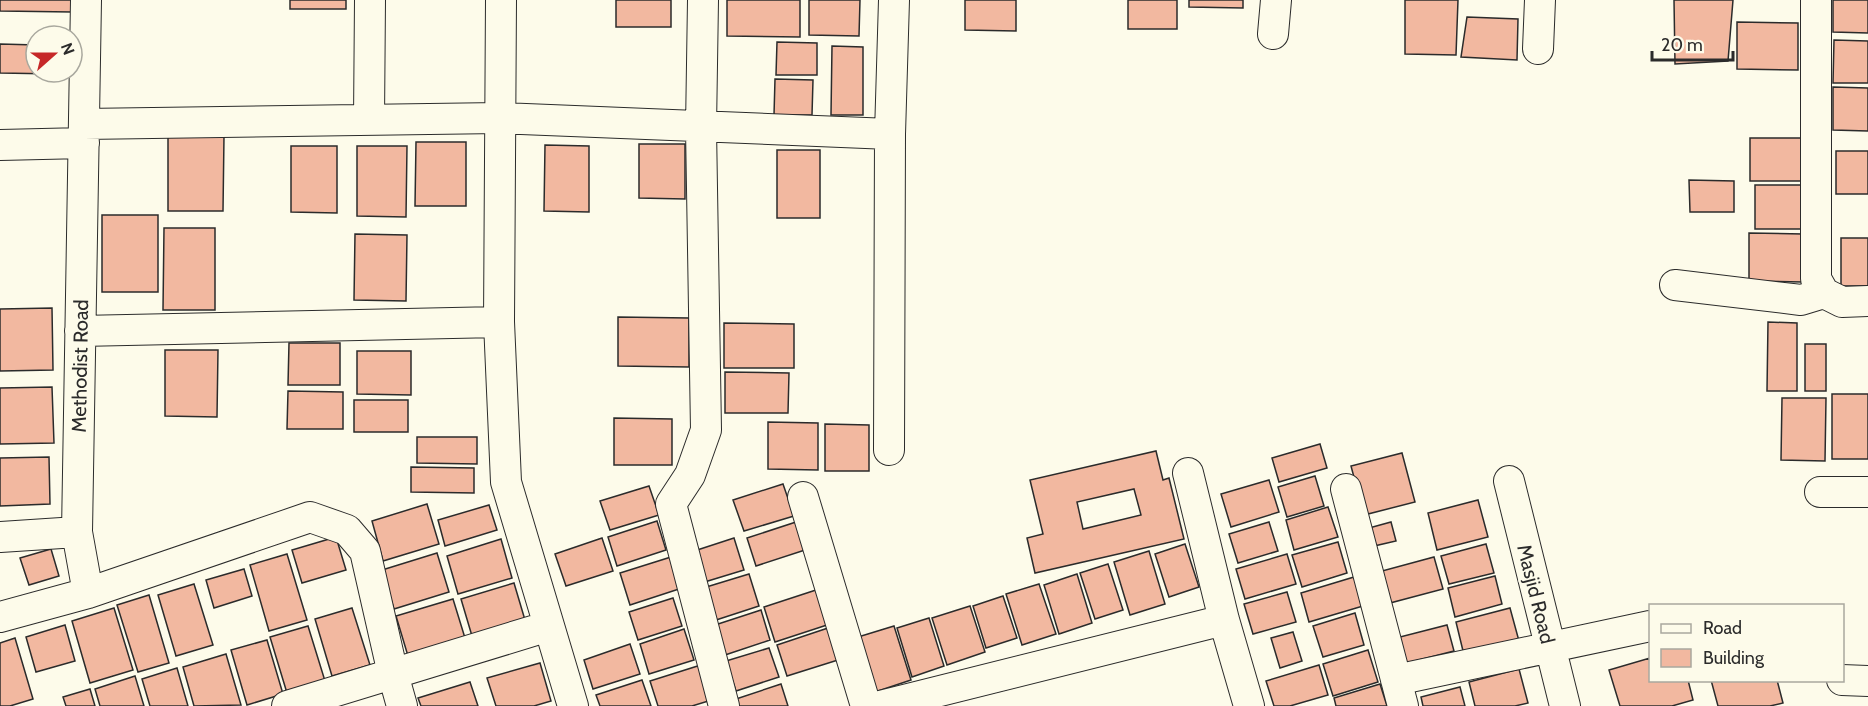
<svg xmlns="http://www.w3.org/2000/svg" width="1868" height="706" viewBox="0 0 1868 706" font-family="Cabin,sans-serif">
<rect width="100%" height="100%" fill="#fdfbea"/>
<!-- building -->
<path fill="#f2b8a0" stroke="#2b2b2b" stroke-width="1.5" fill-rule="evenodd" d="M0 0H72V12L0 11Z
M290 0H346V9H290Z
M616 0H671V27H616Z
M727 0H800V37L727 36Z
M809 0H860L859 36 809 35Z
M965 0H1016V31L965 30Z
M1128 0H1177V29H1128Z
M1189 0H1243V8L1189 7Z
M1405 0H1458L1456 55 1405 54Z
M1674 0H1733L1728 61 1675 64Z
M1833 0H1868V33L1833 32Z
M1467 17 1518 19 1517 60 1461 57Z
M1737 22 1798 23V70L1737 69Z
M1834 40 1868 41V83H1833Z
M777 42 817 43V75H776Z
M0 44 36 45V72H56V74L0 73Z
M832 46 863 47V115H831Z
M775 79 813 80 812 115H774Z
M1833 87 1868 88V131L1833 130Z
M168 135 224 136 223 211H168Z
M1750 138H1802L1801 181H1750Z
M416 142H466V206H415Z
M639 144H685V199L639 198Z
M545 145 589 146V212L544 211Z
M291 146H337V213L291 212Z
M357 146H407L406 217 357 216Z
M777 150H820V218H777Z
M1836 151H1868V194H1836Z
M1689 180 1734 181V212H1690Z
M1755 185H1802V229H1755Z
M102 215H158V292H102Z
M164 228H215V310H163Z
M1749 233 1803 234 1802 282 1749 281Z
M355 234 407 235 406 301 354 300Z
M1841 238H1868V286H1841Z
M52 308 53 370 0 371V309Z
M618 317 689 318V367L618 366Z
M1768 322 1797 323V391H1767Z
M724 323 794 324V368H724Z
M289 343H340V385H288Z
M1805 344H1826V391H1805Z
M165 350H218L217 417 165 416Z
M357 351H411V395L357 394Z
M725 372 789 373 788 413H725Z
M52 387 54 443 0 444V388Z
M288 391 343 392V429H287Z
M1832 394H1868V459H1832Z
M1782 398H1826L1825 461 1781 460Z
M354 400H408V432H354Z
M614 418 672 419V465H614Z
M768 422 818 423V470L768 469Z
M825 424 869 425V471H825Z
M417 437H477V464L417 463Z
M1320 444 1327 468 1279 482 1272 458Z
M1156 451 1163 480 1169 478 1184 539 1035 573 1027 538 1043 534 1030 480ZM1134 489 1141 515 1083 529 1077 502Z
M1402 453 1415 502 1364 515 1351 466Z
M49 457 50 504 0 506V458Z
M411 467 474 468V493L411 492Z
M1315 476 1324 506 1287 517 1278 487Z
M1269 480 1279 512 1231 527 1221 494Z
M783 484 794 516 744 531 733 500Z
M649 486 659 515 610 530 600 501Z
M1478 500 1488 537 1437 550 1428 513Z
M427 504 439 544 383 561 372 521Z
M489 505 497 530 445 546 438 520Z
M1328 507 1338 537 1294 550 1286 520Z
M657 521 666 550 617 566 608 537Z
M796 522 805 550 756 566 747 538Z
M1269 522 1278 551 1238 563 1229 534Z
M1391 522 1396 541 1374 546 1369 528Z
M336 537 346 570 302 583 292 550Z
M602 538 613 571 566 586 555 554Z
M734 538 744 570 698 584 688 553Z
M501 539 512 578 458 594 447 556Z
M1338 542 1347 573 1302 587 1292 555Z
M1185 544 1199 587 1169 597 1155 554Z
M1486 544 1494 573 1449 584 1441 556Z
M51 549 59 576 29 585 20 558Z
M1149 551 1165 604 1130 615 1114 562Z
M437 553 449 592 394 609 382 570Z
M287 554 307 620 269 631 250 565Z
M1287 554 1296 584 1245 599 1236 569Z
M671 557 682 588 630 605 620 573Z
M1434 557 1443 589 1390 603 1382 571Z
M1108 564 1123 610 1095 619 1080 573Z
M244 569 252 596 214 608 206 580Z
M749 574 759 606 713 621 703 588Z
M1077 574 1092 623 1059 634 1044 585Z
M1495 576 1502 604 1455 617 1448 588Z
M1354 577 1363 606 1309 622 1301 593Z
M514 583 525 620 472 636 461 599Z
M194 584 213 645 176 656 158 595Z
M1039 584 1056 634 1022 645 1006 594Z
M816 590 827 625 775 642 764 607Z
M1287 592 1296 622 1253 634 1244 604Z
M149 595 169 663 138 672 117 605Z
M1003 596 1017 638 986 648 973 606Z
M673 598 682 626 638 640 629 612Z
M453 599 465 638 408 656 396 616Z
M970 606 985 652 947 665 932 618Z
M114 608 133 670 90 683 72 621Z
M352 608 370 665 332 676 315 619Z
M1510 608 1519 641 1464 655 1456 622Z
M761 610 770 640 725 655 715 625Z
M1355 613 1364 645 1323 657 1313 626Z
M929 618 944 666 912 677 897 628Z
M65 625 75 661 36 672 26 637Z
M1447 625 1454 651 1403 664 1396 638Z
M308 626 325 681 287 693 270 637Z
M894 626 911 680 875 692 858 637Z
M828 628 838 660 787 676 777 645Z
M684 629 694 660 649 674 640 644Z
M1293 632 1302 661 1280 668 1271 638Z
M15 638 33 699 10 706H0V643Z
M267 640 283 694 247 705 231 650Z
M630 644 640 674 593 689 584 660Z
M769 648 779 677 736 691 726 661Z
M1368 650 1378 682 1333 696 1323 664Z
M226 654 241 705 194 706 183 667Z
M1650 658V680H1688L1693 700 1672 706H1620L1609 670Z
M540 663 551 701 534 706H496L487 678Z
M704 664 715 699 692 706H658L650 681Z
M1319 665 1328 695 1290 706H1274L1266 681Z
M177 668 188 706H150L142 679Z
M1519 669 1528 703 1515 706H1475L1469 682Z
M135 676 144 706H100L95 689Z
M642 680 651 706H600L596 695Z
M1711 680H1777L1783 703 1770 706H1718Z
M470 682 478 706H421L418 698Z
M781 684 788 706H738L736 699Z
M1380 684 1387 706H1336L1334 698Z
M1460 687 1465 706H1423L1421 697Z
M90 689 95 706H66L63 697Z"/>
<g fill="none" stroke-linecap="round" stroke-linejoin="round">
<defs>
<path id="minor" d="M86 0 77 532 88 593
M501 0 499 322 506 482 573 706
M703 0 701 128 706 430 690 475 671 504 724 706
M1816 0V279L1824 293 1842 302 1868 301
M1273 34 1276 0
M1538 49 1540 0
M369 120 370 0
M84 124 499 118 890 134
M0 145 84 143
M1675 285 1801 300 1824 293
M80 331 499 322
M889 450 890 134 894 0
M1188 473 1224 620 1249 706
M1509 481 1565 706
M1346 489 1403 706
M1820 492H1868
M803 497 866 706
M0 537 77 532
M0 617 88 593 310 517 347 530 365 551 393 674 402 706
M1396 680 1650 626
M1842 680 1868 681
M287 706 549 626
M880 706 1224 620"/>
</defs>
<!-- minor casing -->
<use href="#minor" stroke="#2b2b2b" stroke-width="32"/>
<!-- minor -->
<use href="#minor" stroke="#fdfbea" stroke-width="30"/>
</g>
<g text-anchor="middle" stroke-width="4.5" stroke-linejoin="round" paint-order="stroke">
<!-- street labels -->
<g font-size="20" fill="#2b2b2b" stroke="#fdfbea">
<text transform="translate(80 366) rotate(-89)" y="7">Methodist Road</text>
<text transform="translate(1536 594) rotate(76)" y="7">Masjid Road</text>
</g>
</g>
<!-- legend -->
<rect x="1649" y="604" width="195" height="78" fill="#fdfbea" stroke="#a9a89e" stroke-width="1.5"/>
<rect x="1661" y="624" width="30" height="9" fill="#fdfbea" stroke="#a9a89e" stroke-width="1.5"/>
<text x="1703" y="634" font-size="18" fill="#2b2b2b">Road</text>
<rect x="1661" y="649" width="30" height="18" fill="#f2b8a0" stroke="#a9a89e" stroke-width="1.5"/>
<text x="1703" y="664" font-size="18" fill="#2b2b2b">Building</text>
<!-- north arrow -->
<g transform="translate(54 54) rotate(69)"><circle r="28" fill="#fdfbea" stroke="#a9a89e" stroke-width="1.5"/>
<path d="M0-4.5L10 22L0 15L-10 22Z" fill="#c62828"/>
<text y="-9" font-size="16" font-weight="bold" text-anchor="middle" fill="#2b2b2b">N</text>
</g>
<!-- scale -->
<path d="M1652 51v9h81v-9" fill="none" stroke="#2b2b2b" stroke-width="3"/>
<text x="1661" y="51" font-size="18" fill="#2b2b2b" stroke="#fdfbea" stroke-width="4.5" paint-order="stroke">20 m</text>
</svg>
